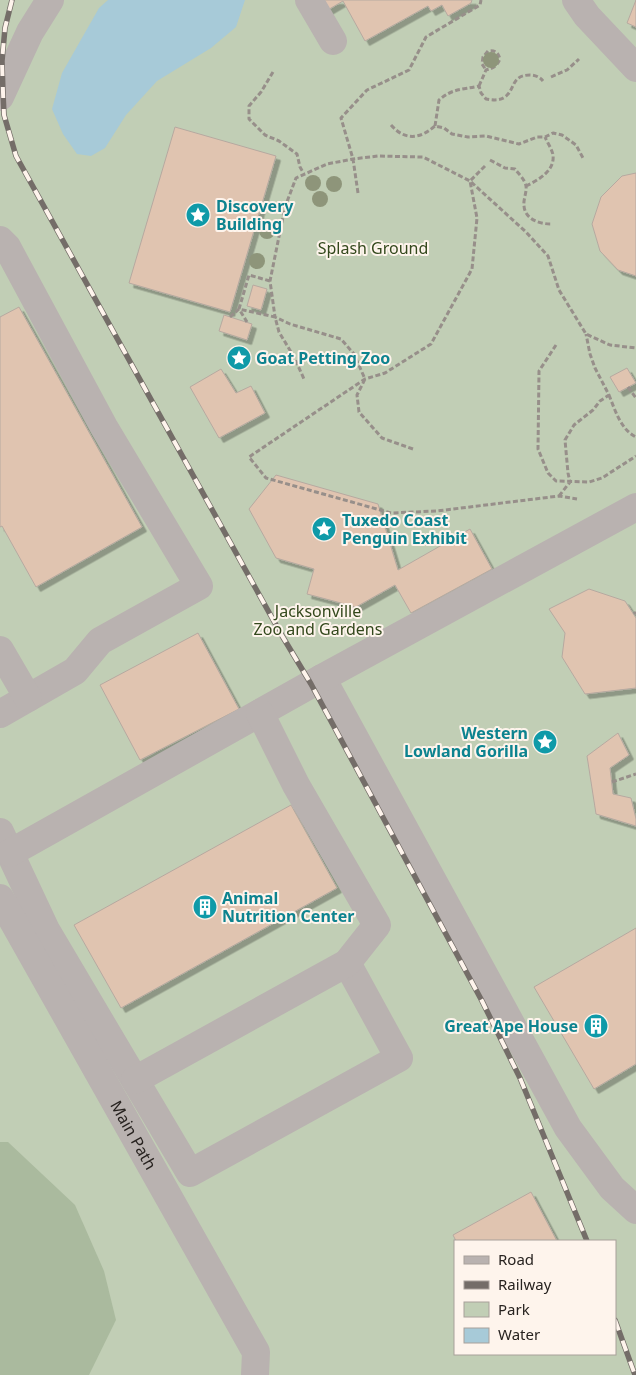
<svg xmlns="http://www.w3.org/2000/svg" width="636" height="1375" viewBox="0 0 636 1375" font-family="'Noto Sans',sans-serif">
<defs>
<filter id="shadow"><feDropShadow dx="4.5" dy="4.5" stdDeviation="0" flood-color="#0004"/></filter>
</defs>
<rect width="100%" height="100%" fill="#fef4ec"/>
<!-- green -->
<path fill="#c1ceb5" fill-rule="evenodd" d="M0 0H636V1375H0ZM455 1241H615V1354H455Z"/>
<!-- forest -->
<path fill="#aaba9e" d="M0 1142H8L75 1205 104 1271 116 1320 89 1375H0Z"/>
<!-- water -->
<path fill="#a7cad8" d="M108 0H245L236 27 211 48 157 81 126 115 105 148 91 156 77 154 63 134 52 109 62 73 99 8Z"/>
<!-- building -->
<path fill="#e0c4b0" stroke="#b6a9a0" filter="url(#shadow)" d="M320 0H472L471 3 448 16 442 5 431 11 428 6 365 41 343 1 326 11Z
M636 0V27L627 23Z
M175 127 276 156 230 312 129 283Z
M636 173V276L618 270 600 251 592 224 601 197 622 176Z
M253 285 267 289 261 310 247 306Z
M19 307 142 527 36 587 2 526 0 527V317Z
M224 315 252 324 247 340 219 331Z
M627 368 636 383 619 392 610 377Z
M221 369 236 393 251 386 265 413 219 438 190 387Z
M276 475 378 504 398 570 470 529 492 569 411 613 395 585 356 607 307 594 314 569 276 558 249 509Z
M589 589 625 601 636 618V688L585 694 562 657 565 633 549 609Z
M198 633 239 709 140 760 100 685Z
M618 733 629 755 610 768 613 794 631 798 636 819V826L596 814 587 756Z
M291 805 337 888 121 1008 74 925Z
M636 928V1064L594 1089 534 987Z
M531 1192 557 1241H456L453 1235Z"/>
<g fill="none" stroke-linecap="round" stroke-linejoin="round">
<!-- path -->
<path stroke="#978f8a" stroke-width="3" stroke-dasharray="5 2.5" stroke-linecap="butt" d="M273 72 261 92 249 106V119L265 135 279 141 297 154 300 167 304 174
M551 77 567 70 579 59
M479 86 486 70C494 68 497 66 500 59 498 52 495 50 488 51L483 57 482 64 486 70
M391 125C405 141 420 139 435 126L444 128 452 134 468 137 486 136 519 144 537 137H545L553 133 562 135 576 145 583 158
M435 126 439 100C453 88 462 90 479 86L481 93 486 99C493 100 499 101 505 97 515 90 511 75 530 75 535 75 540 77 543 81
M490 160 505 168 515 169C519 174 525 180 526 186 527 192 523 200 524 206 525 219 539 224 551 224
M485 166 470 181 477 218 472 269 431 344 385 373 365 379 249 457 266 478 391 513 437 511 559 496 577 499
M526 186C538 180 555 171 553 155 552 149 547 142 545 137
M358 193 353 159 341 118 367 90 409 70 426 37 480 5 481 0
M270 281 249 275 239 309 275 317 279 332 294 357 304 379
M230 317 239 309 247 322
M556 345 539 371 538 449 548 473 556 481 589 482 602 478 636 456
M628 387 636 398
M609 395C615 410 621 430 636 437
M413 449 382 438 359 412 357 395 365 379 354 354 341 339 290 324 275 317 270 281 285 207 296 178 327 164 353 159 378 156 423 157 470 181 526 232 548 256 559 290 586 334 610 345 636 348
M559 496 570 482 568 473 565 440 574 425 593 410 600 401 609 395 595 368 590 354 586 334
M634 614 636 612
M612 782 636 774"/>
<!-- minor -->
<g stroke="#b9b2b0" stroke-width="28">
<path d="M309 0 333 41"/>
<path d="M576 0 587 16 636 68"/>
<path d="M0 97 30 32 50 0"/>
<path d="M0 240 7 247 104 427 199 586 100 641 75 671 0 714"/>
<path d="M0 650 28 698"/>
<path d="M322 678 568 1128 612 1188 636 1210"/>
<path d="M0 832 46 930 190 1173 399 1058 347 963"/>
<path d="M10 853 322 678 636 507"/>
<path id="s1" d="M0 898 256 1352 255 1375"/>
<path d="M135 1080 347 963 377 925 296 785 260 713"/>
</g>
<defs>
<path id="rail" d="M12 0 5 28 2 61 3 92 4 115 16 156 281 634 311 684 482 1001 520 1078 587 1241
M615 1320 635 1375"/>
</defs>
<!-- rail casing -->
<use href="#rail" stroke="#746d68" stroke-width="5.5"/>
<!-- rail -->
<use href="#rail" stroke="#fef4ec" stroke-width="4" stroke-dasharray="11" stroke-linecap="butt"/>
</g>
<!-- trees -->
<g fill="#8e957a">
<circle cx="491" cy="60" r="8"/>
<circle cx="313" cy="183" r="8"/>
<circle cx="334" cy="184" r="8"/>
<circle cx="320" cy="199" r="8"/>
<circle cx="267" cy="231" r="8"/>
<circle cx="257" cy="261" r="8"/>
</g>
<!-- icons -->
<defs>
<symbol id="sight-disc" viewBox="-11 -11 22 22"><circle r="9.5" fill="#0f9aa8" stroke="#fef4ec"/><path d="M0-6L1.8-2.2L6-1.7L2.9 1.2L3.7 5.4L0 3.3L-3.7 5.4L-2.9 1.2L-6-1.7L-1.8-2.2Z" fill="#fff"/></symbol>
<symbol id="building-disc" viewBox="-11 -11 22 22"><circle r="9.5" fill="#0f9aa8" stroke="#fef4ec"/><path d="M-4-6H4V6H1V3H-1V6H-4ZM-2.5-4.3h1.7v1.8h-1.7ZM.8-4.3h1.7v1.8H.8ZM-2.5-1h1.7V.8h-1.7ZM.8-1h1.7V.8H.8Z" fill="#fff"/></symbol>
</defs>
<g fill-rule="evenodd">
<use href="#sight-disc" x="184" y="201" width="28" height="28"/>
<use href="#sight-disc" x="225" y="344" width="28" height="28"/>
<use href="#sight-disc" x="310" y="515" width="28" height="28"/>
<use href="#sight-disc" x="531" y="728" width="28" height="28"/>
<use href="#building-disc" x="191" y="893" width="28" height="28"/>
<use href="#building-disc" x="582" y="1012" width="28" height="28"/>
</g>
<g text-anchor="middle" stroke-width="4" stroke-linejoin="round" paint-order="stroke">
<!-- culture labels -->
<g font-size="16" font-weight="bold" fill="#0d838f" stroke="#fef4ec" text-anchor="start">
<text x="216" y="212">Discovery<tspan x="216" dy="18">Building</tspan></text>
<text x="256" y="364">Goat Petting Zoo</text>
<text x="342" y="526">Tuxedo Coast<tspan x="342" dy="18">Penguin Exhibit</tspan></text>
<text x="528" y="739" text-anchor="end">Western<tspan x="528" dy="18">Lowland Gorilla</tspan></text>
<text x="222" y="904">Animal<tspan x="222" dy="18">Nutrition Center</tspan></text>
<text x="578" y="1032" text-anchor="end">Great Ape House</text>
</g>
<!-- park labels -->
<g font-size="16" fill="#33481c" stroke="#fef4ec">
<text x="373" y="254">Splash Ground</text>
<text x="318" y="617">Jacksonville<tspan x="318" dy="18">Zoo and Gardens</tspan></text>
</g>
<!-- street labels -->
<g font-size="16" fill="#282320" stroke="#fef4ec">
<text dy="6" stroke="none"><textPath href="#s1" startOffset="272">Main Path</textPath></text>
</g>
</g>
<!-- legend -->
<rect x="454" y="1240" width="162" height="115" fill="#fef4ec" stroke="#a8a09a"/>
<rect x="464" y="1256" width="25" height="8" fill="#b9b2b0" stroke="#a8a09a"/>
<text x="498" y="1265" font-size="15" fill="#282320">Road</text>
<rect x="464" y="1281" width="25" height="8" fill="#746d68" stroke="#a8a09a"/>
<text x="498" y="1290" font-size="15" fill="#282320">Railway</text>
<rect x="464" y="1302" width="25" height="15" fill="#c1ceb5" stroke="#a8a09a"/>
<text x="498" y="1315" font-size="15" fill="#282320">Park</text>
<rect x="464" y="1328" width="25" height="15" fill="#a7cad8" stroke="#a8a09a"/>
<text x="498" y="1340" font-size="15" fill="#282320">Water</text>
</svg>
